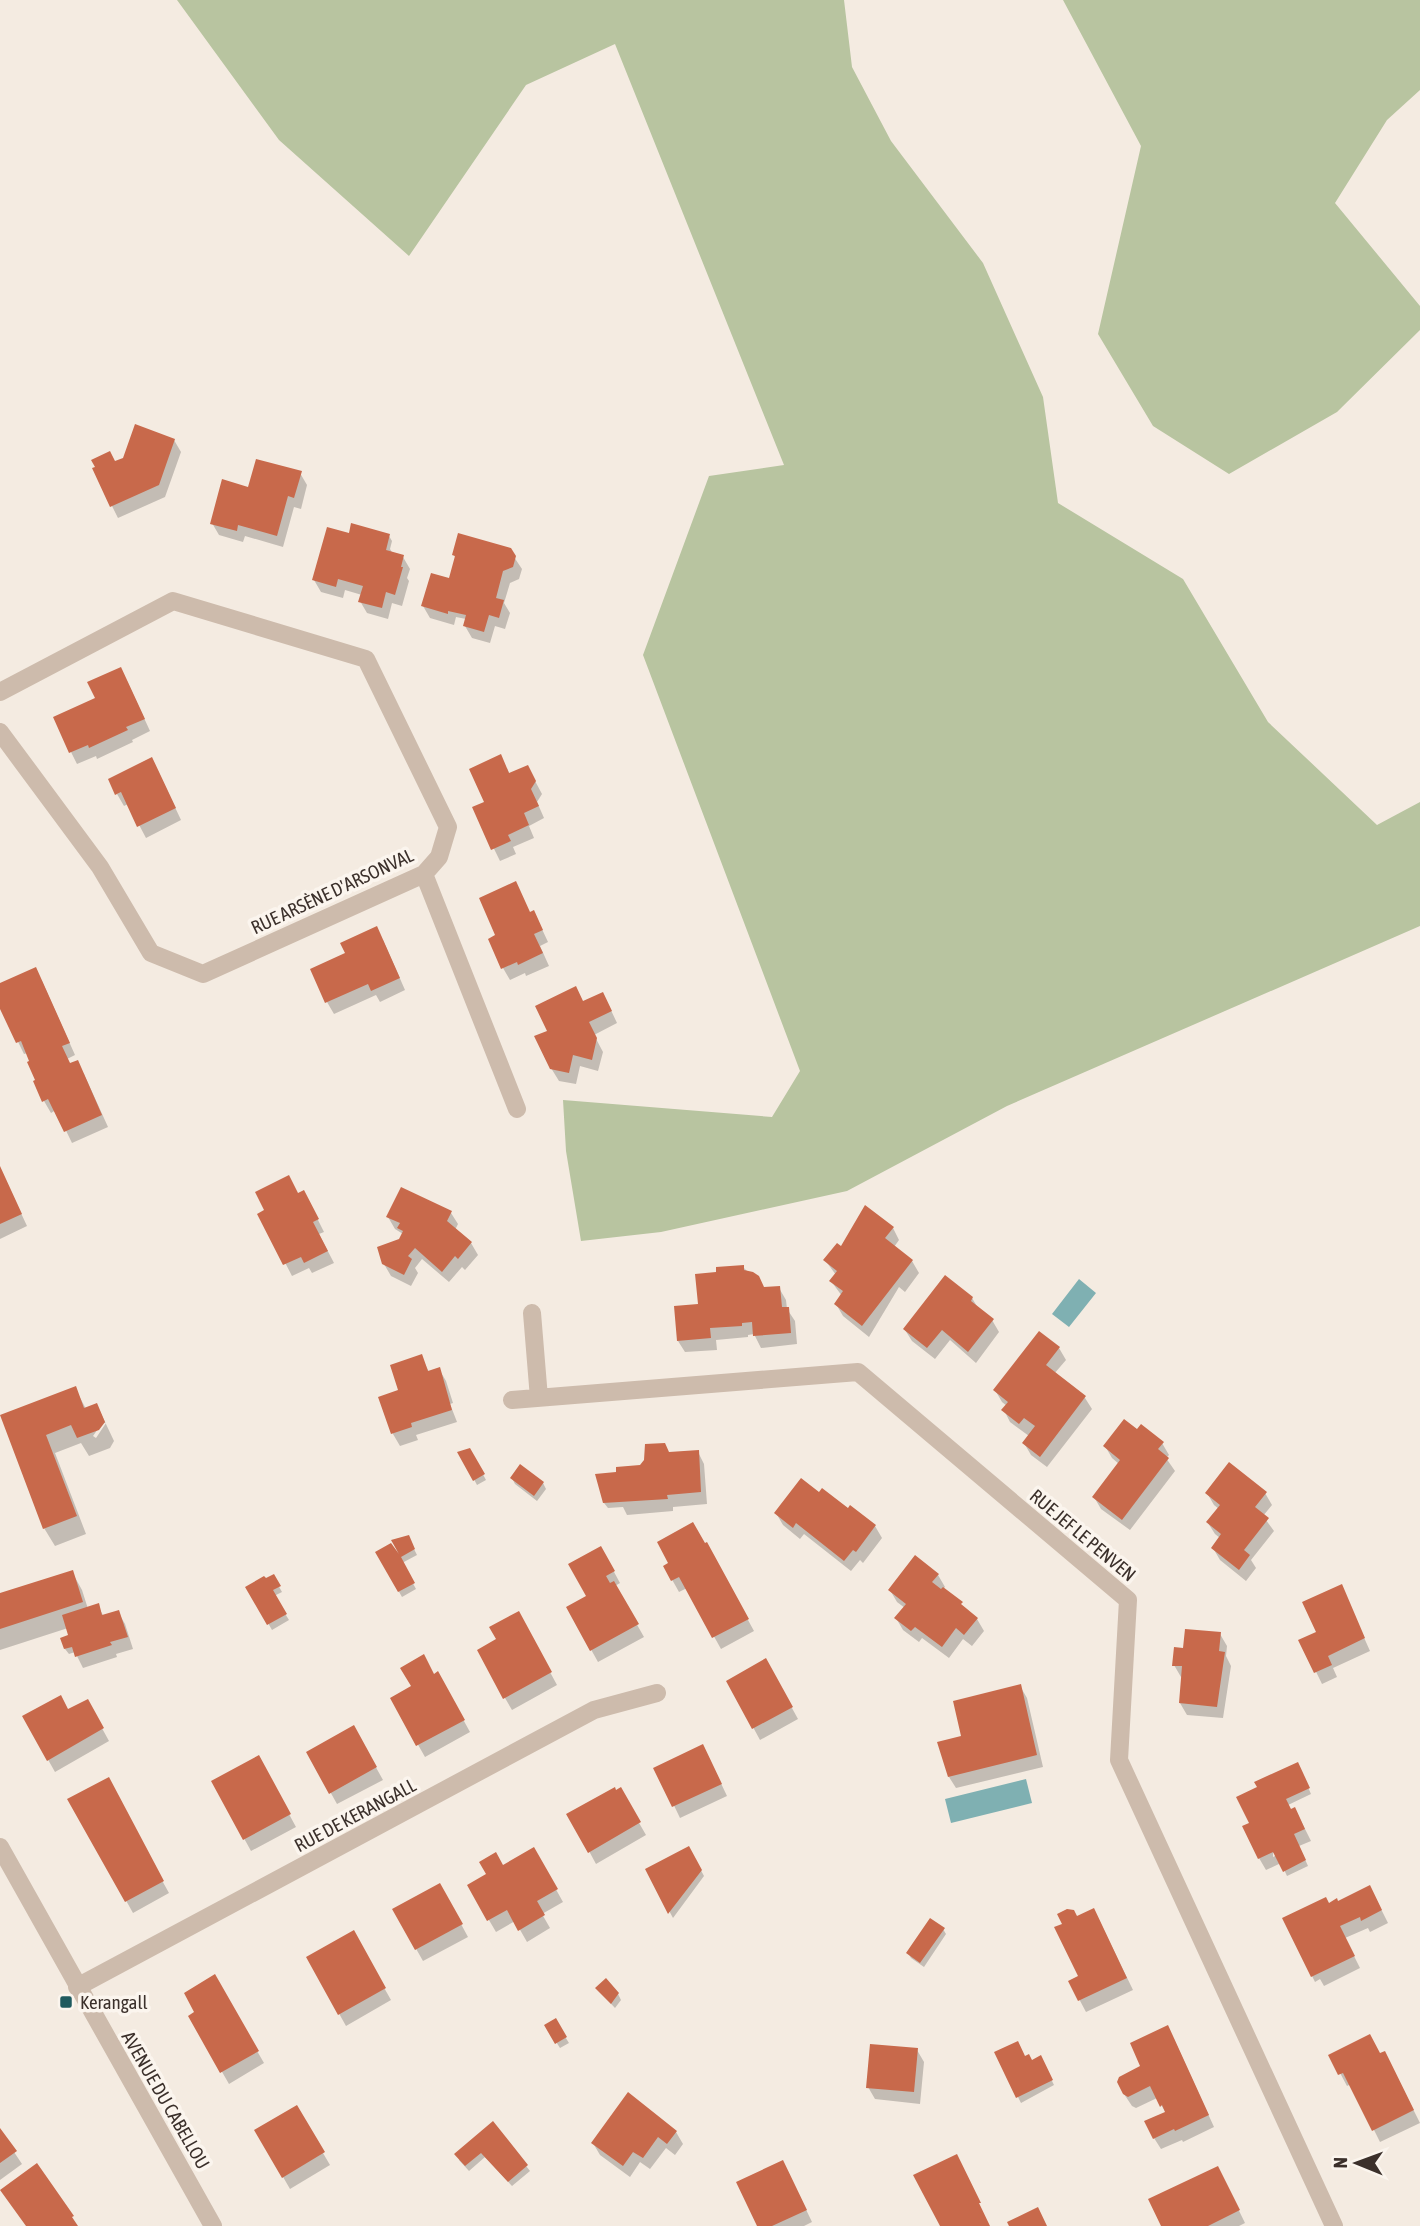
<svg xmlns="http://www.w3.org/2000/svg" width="1420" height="2226" viewBox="0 0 1420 2226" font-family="'Asap Condensed',sans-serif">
<rect width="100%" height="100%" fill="#f4ebe1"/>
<!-- green -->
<path fill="#b8c4a0" d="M177 0H844L852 67 891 141 983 263 1043 397 1058 503 1183 579 1268 722 1377 825 1420 802V926L1007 1106 847 1191 661 1232 581 1241 566 1151 563 1100 772 1117 800 1071 643 655 709 476 784 465 615 44 526 85 409 256 279 140Z
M1063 0H1420V90L1387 120 1335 203 1420 306V330L1337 412 1229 474 1153 426 1098 334 1141 146Z"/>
<!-- water -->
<path fill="#7fb0b2" d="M1079 1279 1096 1293 1069 1327 1052 1314Z
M1026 1779 1032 1803 951 1823 945 1799Z"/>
<!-- shadow -->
<path fill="#0003" fill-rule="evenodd" d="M174 440 181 452 165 497 118 518 112 506Z
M300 473 307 485 301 509 294 507 283 547 245 536 243 542 219 535 212 523 249 489Z
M350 535 389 536 392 541 390 549 393 554 403 557 410 569 407 578 409 581 402 606 392 603 388 619 367 613 360 601 362 595 345 590 343 598 321 592 314 580Z
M454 555 514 557 522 569 519 579 510 583 504 603 510 613 505 629 495 626 490 643 472 638 465 626 466 619 456 617 454 625 430 618 423 606 450 580 456 559Z
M127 681 150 731 132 740 133 742 97 759 96 756 77 764 71 752 97 699Z
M507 768 510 775 534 779 542 794 537 802 544 818 529 826 534 838 513 847 516 854 500 861 474 808 486 803Z
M158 771 181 820 146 838 128 804 124 806 117 794Z
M534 912 548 942 540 946 549 966 526 976 525 973 510 980 503 968Z
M383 940 405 990 380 1002 376 995 334 1014 327 1002 347 954Z
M42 981 75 1055 67 1059 71 1065 84 1074 108 1127 72 1143 56 1110 51 1113 44 1101 28 1053 24 1054 0 1005V985Z
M583 1003 609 1006 617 1023 594 1035 603 1052 598 1071 580 1066 576 1084 559 1081 551 1068 550 1031Z
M0 1168 27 1226 0 1239Z
M298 1195 310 1204 324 1232 319 1234 334 1263 312 1273 309 1268 292 1276 260 1214Z
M451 1213 458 1224 455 1230 471 1243 478 1255 465 1270 462 1267 449 1282 422 1259 415 1268 418 1273 411 1286 391 1276 384 1264 403 1234 395 1229 388 1217Z
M893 1228 899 1240 894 1247 912 1261 919 1273 905 1292 899 1287 869 1337 843 1316 836 1304 842 1296 831 1281 836 1275 825 1260 841 1249Z
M743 1267 765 1289 779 1288 786 1300 787 1309 795 1321 797 1344 761 1348 754 1334 748 1335V1337L716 1340 717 1350 685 1352 678 1341 700 1306Z
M972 1298 978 1308 992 1320 999 1332 976 1363 950 1340 935 1359 912 1341 905 1330Z
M1059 1348 1066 1360 1054 1374 1085 1398 1092 1409 1047 1467 1031 1455 1024 1443 1029 1436 1010 1422 1004 1410 1007 1406 1002 1402 995 1390Z
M421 1356 429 1372 439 1369 446 1381 453 1403 450 1404 457 1422 416 1435 418 1440 400 1446 393 1434 381 1398 400 1391Z
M75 1388 86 1409 97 1405 114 1441 110 1448 89 1456 81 1443 55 1453 86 1534 55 1546 44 1528 2 1416ZM102 1423H106L96 1438 93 1436Z
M1137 1432 1162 1443 1169 1455 1166 1458 1175 1471 1130 1530 1101 1509 1094 1497 1119 1464 1112 1458 1105 1446Z
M470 1450 486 1480 477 1485 460 1453Z
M698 1452 704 1464 707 1504 673 1507V1511L627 1515 623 1507 608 1508 604 1503 615 1474 640 1467 670 1454Z
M512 1478 543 1483 546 1489 537 1501 515 1484Z
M1207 1493H1265L1272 1505 1263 1516 1274 1531 1251 1560 1256 1568 1246 1581 1220 1560 1213 1548 1220 1538 1215 1534 1208 1523 1219 1509 1214 1505Z
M819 1495 875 1526 882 1538 863 1563 860 1560 851 1571 804 1534 800 1539 783 1525 776 1513Z
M393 1541 411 1543 417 1555 402 1563 416 1589 402 1597 377 1553 399 1555Z
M601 1548 620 1583 615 1586 644 1637 598 1662 568 1608 588 1597Z
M713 1556 754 1631 721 1649 687 1588 679 1592 665 1567Z
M72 1572 82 1590 88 1609 98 1606 104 1617 118 1612 125 1624 133 1649 116 1654 117 1657 83 1668 75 1652 69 1654 65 1649 63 1639 72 1646 68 1628 0 1650V1595Z
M938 1575 945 1587 943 1589 977 1619 984 1631 972 1646 963 1639 949 1658 922 1638 919 1642 903 1630 896 1618 905 1608 897 1602 890 1590Z
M273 1576 282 1592 274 1596 289 1620 272 1630 248 1588Z
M1341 1586 1370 1651 1333 1668 1337 1677 1322 1684 1301 1641 1318 1633Z
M518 1613 557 1685 512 1710 505 1698 499 1640Z
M1220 1634 1227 1646 1226 1656 1231 1666 1223 1718 1187 1715 1180 1703 1183 1678 1181 1677 1174 1665 1185 1649Z
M766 1661 798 1719 760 1740 728 1681Z
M438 1674 470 1732 425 1757 392 1699Z
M1020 1686 1027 1698 1043 1767 956 1788 949 1777 964 1737Z
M87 1701 109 1741 55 1772 24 1717 68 1711Z
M354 1728 383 1780 337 1804 308 1752Z
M258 1757 296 1827 251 1851 213 1782Z
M709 1758 727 1796 680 1818 656 1768Z
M1300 1769 1311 1794 1288 1805 1291 1811 1295 1809 1311 1841 1299 1846 1308 1866 1287 1876 1281 1863 1266 1870 1259 1858 1252 1824ZM1293 1844 1294 1847 1273 1857V1853Z
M620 1790 646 1835 596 1864 569 1814Z
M70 1800 139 1839 169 1893 133 1913Z
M689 1848 704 1876 673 1918 647 1870Z
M534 1850 563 1902 542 1914 550 1928 527 1942 515 1921 496 1932 469 1886Z
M440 1885 468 1937 423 1961 394 1910Z
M1376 1899 1388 1923 1370 1932 1368 1928 1345 1938 1360 1968 1324 1986 1320 1979 1315 1982 1284 1919 1328 1905Z
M1077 1918 1100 1922 1133 1990 1086 2012 1070 1982 1080 1977Z
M943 1929 946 1934 924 1967 911 1958 908 1953Z
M353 1933 391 2000 346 2026 308 1958Z
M214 1977 264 2063 229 2084 190 2016 197 2013Z
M597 1989 618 1994 621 2000 615 2008Z
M555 2021 569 2043 560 2048 546 2026Z
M1174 2039 1214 2127 1183 2142 1182 2140 1161 2149 1154 2138 1166 2113 1157 2098 1136 2108 1132 2106 1124 2094 1143 2067Z
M917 2050 924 2062 920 2104 875 2099 868 2087Z
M996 2053 1025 2058 1031 2062 1043 2063 1054 2085 1021 2103Z
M1380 2055 1391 2065 1420 2123 1380 2142 1351 2084 1347 2086 1331 2056Z
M296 2107 330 2165 290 2189 256 2130Z
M493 2124 530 2171 512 2186 485 2157 469 2171 459 2160Z
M0 2131 22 2164 0 2180Z
M676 2132 683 2144 675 2155 666 2148 650 2169 640 2162 630 2177 600 2155 593 2143Z
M789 2174 812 2222 804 2226H759Z
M1224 2180 1245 2223 1239 2226H1163Z"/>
<!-- building -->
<path fill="#c8694b" d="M135 424 175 439 159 485 110 507 92 468 95 467 91 460 110 451 115 461 123 458Z
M256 459 302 471 294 498 288 496 277 536 238 525 237 531 210 524 222 479 248 487Z
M351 523 390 534 386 550 404 555 401 567H403L395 595 386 592 382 608 358 602 363 586 338 579 336 587 312 580 327 527 349 533Z
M458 533 511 548 516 556 513 567 503 571 496 598 504 600 499 618 489 615 484 632 463 626 466 615 448 611V614L421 606 431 573 449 578 455 556 452 555Z
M121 667 145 719 126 727 128 730 89 748 88 745 69 753 53 717 95 698 87 682Z
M501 754 509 773 528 765 536 781 531 789 539 806 524 813 529 825 508 835 511 841 491 850 472 807 484 802 469 769Z
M152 757 176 808 137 827 121 792 115 795 108 779Z
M516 881 530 912 534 910 543 930 534 934 543 953 518 965 517 962 501 969 488 939 495 935 479 898Z
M377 926 400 978 371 991 368 984 325 1003 310 969 345 953 340 943Z
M36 967 70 1043 62 1046 70 1063 78 1060 102 1115 64 1132 48 1099 42 1102 33 1081 35 1080 27 1062 29 1061 21 1041 16 1043 0 1009V983Z
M576 986 583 1001 603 992 612 1011 589 1022 597 1038 592 1060 573 1055 569 1073 550 1069 534 1036 547 1031 535 1006Z
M0 1166 22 1214 0 1224Z
M289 1175 298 1193 304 1190 319 1219 313 1222 328 1251 304 1263 301 1257 283 1265 257 1214 264 1210 255 1192Z
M401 1187 452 1211 447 1221 472 1242 458 1259 455 1256 442 1272 415 1248 408 1256 412 1259 404 1275 382 1264 377 1247 399 1239 403 1231 397 1228 400 1223 386 1217Z
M865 1205 894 1227 885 1238 913 1260 862 1326 834 1304 843 1291 829 1281 837 1271 823 1260 837 1243 841 1246Z
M744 1265V1270L753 1272 759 1276 764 1287 780 1286 782 1307H789L791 1333 753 1336 752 1322 742 1323V1326L710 1328 711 1338 677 1341 674 1306 698 1304 695 1274 716 1272V1267Z
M945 1275 973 1297 971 1301 994 1319 968 1352 942 1330 927 1348 903 1329Z
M1039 1331 1060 1347 1046 1365 1086 1396 1040 1457 1022 1443 1035 1426 1024 1418 1019 1424 1001 1410 1008 1402 993 1390Z
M422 1354 428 1371 440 1367 452 1410 411 1423 412 1427 391 1434 378 1397 398 1390 390 1365Z
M76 1386 84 1408 97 1403 105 1422 99 1430 77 1438 71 1425 46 1435 77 1516 43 1529 0 1415Z
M1124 1419 1137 1429 1141 1424 1164 1442 1158 1449 1169 1458 1122 1520 1092 1497 1120 1460 1103 1446Z
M665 1443 669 1452 699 1450 701 1492 667 1495 668 1499 603 1503 595 1474 616 1472V1467L640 1465 644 1460 645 1444Z
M470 1448 485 1474 473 1481 457 1452Z
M1229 1462 1267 1492 1255 1507 1269 1518 1244 1550 1250 1555 1239 1570 1211 1548 1221 1534 1206 1522 1220 1505 1205 1493Z
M520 1464 544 1482 534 1496 510 1478Z
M801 1478 819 1492 822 1488 848 1508 850 1505 876 1525 856 1552 853 1550 844 1561 796 1523 793 1528 774 1513Z
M693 1522 705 1543 707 1542 749 1619 712 1638 679 1577 671 1581 663 1566 668 1563 657 1542Z
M409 1535 415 1549 401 1557 415 1583 398 1592 375 1552 391 1543 399 1554 391 1540Z
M601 1546 615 1571 606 1576 610 1583 614 1581 639 1624 590 1651 566 1607 586 1596 568 1564Z
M915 1555 939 1574 932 1582 941 1589 943 1587 963 1602 961 1604 978 1618 964 1635 956 1628 942 1647 915 1627 911 1631 894 1618 906 1604 888 1590Z
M73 1570 83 1602 0 1629V1593Z
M274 1574 281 1586 273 1590 287 1614 267 1625 245 1587 264 1576 266 1578Z
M1342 1584 1365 1638 1328 1656 1332 1665 1314 1673 1298 1640 1316 1632 1302 1602Z
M99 1603 102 1615 119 1610 128 1637 110 1642 112 1645 75 1657 72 1647 64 1649 60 1638 68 1635 62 1615Z
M519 1611 552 1672 503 1699 477 1650 496 1639 489 1627Z
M1185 1629 1221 1632 1219 1651 1225 1652 1217 1707 1179 1703 1182 1666H1172L1174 1647 1183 1648Z
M424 1654 434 1674 438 1671 465 1720 416 1746 390 1698 411 1686 400 1668Z
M766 1658 793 1707 752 1729 726 1681Z
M1021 1684 1037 1755 948 1777 937 1742 961 1736 953 1701Z
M61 1695 68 1709 88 1699 104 1728 47 1761 22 1716Z
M354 1725 377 1767 329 1794 306 1752Z
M703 1744 722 1784 672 1807 653 1768Z
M259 1755 291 1814 243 1840 211 1781Z
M1298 1762 1310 1788 1286 1799 1291 1809 1295 1807 1305 1829 1294 1834 1306 1860 1283 1872 1273 1852 1258 1859 1242 1826 1249 1823 1236 1797 1257 1787 1254 1782Z
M109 1777 164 1881 125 1902 67 1799Z
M615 1787 616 1790 621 1787 641 1822 588 1853 566 1814Z
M689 1846 702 1870 668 1914 645 1869Z
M534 1847 558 1889 537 1901 545 1915 518 1931 507 1910 487 1921 467 1885 486 1874 479 1862 496 1852 503 1865Z
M440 1883 463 1924 415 1950 392 1909Z
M1370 1885 1382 1910 1361 1921 1360 1917 1340 1926 1355 1956 1311 1977 1282 1918 1326 1897 1329 1903 1337 1898 1338 1901Z
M1094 1908 1127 1978 1078 2001 1068 1981 1078 1976 1054 1927 1062 1924 1057 1914 1067 1909 1074 1910 1077 1916Z
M930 1918 945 1928 920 1963 906 1953Z
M354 1930 386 1988 338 2015 306 1957Z
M215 1974 259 2051 220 2073 188 2016 194 2012 184 1993Z
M606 1978 619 1993 611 2004 595 1988Z
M556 2018 567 2037 555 2044 544 2025Z
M1168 2025 1209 2115 1175 2131 1174 2129 1153 2139 1144 2121 1165 2112 1162 2105 1160 2107 1150 2086 1128 2097 1123 2094 1117 2082 1119 2077 1140 2066 1130 2043Z
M1370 2034 1380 2053 1385 2051 1414 2110 1372 2131 1343 2073 1338 2075 1328 2055Z
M1018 2041 1025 2056 1029 2054 1032 2060 1041 2055 1053 2080 1016 2098 994 2052Z
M870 2044 918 2048 914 2092 866 2088Z
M628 2092 677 2131 667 2144 658 2137 643 2158 633 2152 623 2166 591 2143Z
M297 2105 325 2152 282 2178 254 2130Z
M493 2121 528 2165 508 2182 481 2153 465 2166 454 2154Z
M0 2128 17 2151 0 2163Z
M957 2154 981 2203H979L990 2226H940L913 2175Z
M783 2160 807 2210 772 2226H757L736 2182Z
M37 2163 74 2216 72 2217 78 2226H26L0 2190Z
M1218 2166 1240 2210 1208 2226H1161L1148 2199Z
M1038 2207 1047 2226H1009L1007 2222Z"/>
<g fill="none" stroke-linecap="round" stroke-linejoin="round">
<!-- minor -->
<path stroke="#cdbbac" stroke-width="18" d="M0 692 173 601 366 659 448 827 439 857 424 874 203 974 151 953 100 867 0 732
M424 874 517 1109
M532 1313 539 1398
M512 1400 858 1372 1128 1600 1119 1760 1334 2226
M0 1847 213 2226
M77 1987 594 1710 657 1693"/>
</g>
<!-- markers -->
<rect fill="#1f5a5e" stroke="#fbf5ee" stroke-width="2.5" x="59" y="1995" width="14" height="14" rx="3.5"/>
<g text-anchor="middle" stroke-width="7" stroke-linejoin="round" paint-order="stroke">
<!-- street labels -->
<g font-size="19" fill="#3b302b" stroke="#fbf5ee">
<text transform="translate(332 891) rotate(-25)" y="7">RUE ARSÈNE D'ARSONVAL</text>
<text transform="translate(1083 1535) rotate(40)" y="7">RUE JEF LE PENVEN</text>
<text transform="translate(355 1815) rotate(-28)" y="7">RUE DE KERANGALL</text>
<text transform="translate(166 2100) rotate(60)" y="7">AVENUE DU CABELLOU</text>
</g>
<!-- poi labels -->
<g font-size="19" fill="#3b302b" stroke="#fbf5ee" text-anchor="start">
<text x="80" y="2009">Kerangall</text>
</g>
</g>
<!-- north arrow -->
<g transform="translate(1357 2163) rotate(271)" stroke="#fbf5ee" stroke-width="5" paint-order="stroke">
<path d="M0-5L12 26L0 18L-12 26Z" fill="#3b302b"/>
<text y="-10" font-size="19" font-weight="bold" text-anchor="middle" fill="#3b302b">N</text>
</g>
</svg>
